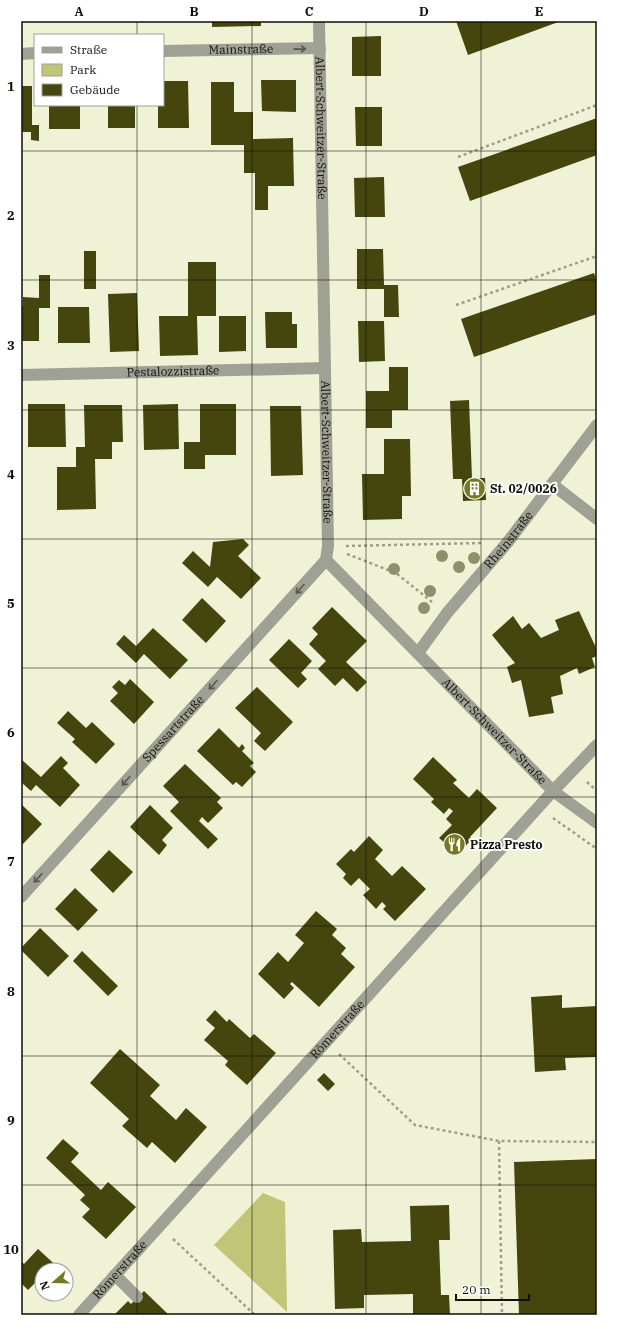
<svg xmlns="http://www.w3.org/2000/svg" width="618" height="1336" viewBox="0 0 618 1336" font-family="'IBM Plex Serif',serif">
<rect width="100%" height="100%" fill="#f0f2d5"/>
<!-- green -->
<path fill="#c1c578" d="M263 1193 285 1202 287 1312 214 1245Z"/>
<!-- building -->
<path fill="#45460e" d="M212 21H261V26L212 27Z
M456 21H561L468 55Z
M381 36V76H352V37Z
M261 80H296V112L262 111Z
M163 81H188L189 128H158V105H163Z
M211 82H234V112H253V139L293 138 294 186H268V210H255V173H244V145H211Z
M21 86H32V125H39V141L31 140V132H21Z
M49 105H80V129H49Z
M108 105H135V128H108Z
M355 107H382V146H356Z
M597 118V155L470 201 458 167Z
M384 177 385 217H355L354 178Z
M357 249H383L384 285H398L399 317H384V289H357Z
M84 251H96V289H84Z
M188 262H216V316H197L198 355 160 356 159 316H188Z
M594 273 597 282V314L474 357 461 319Z
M39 275H50V308H39V341H21V306H23V297L39 298Z
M137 293 139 351 110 352 108 294Z
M58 307H89L90 343H58Z
M265 312H292V324H297V348H266Z
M219 316H246V351L219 352Z
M358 321H384L385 361 359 362Z
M389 367H408V410H392V428H366V391H389Z
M469 400 472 478H485L486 500 463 501 462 479H453L450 401Z
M28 404H65L66 447H28Z
M178 404 179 449 144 450 143 405Z
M200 404H236V455H205V469H184V442H200Z
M84 405H122L123 442H112V459H95L96 509 57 510V467H76V447H85Z
M270 406H301L303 475 271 476Z
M384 439H410L411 496H402V519L363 520 362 474H384Z
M243 539 249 545 238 556 261 578 241 599 217 577 208 587 182 563 193 551 210 567 213 542Z
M202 598 226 621 206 643 182 620Z
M332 607 367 641 346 662 367 682 357 692 343 678 335 686 318 669 326 661 309 644 318 634 312 628Z
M579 611 597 650V656L592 658 595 667 579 674 577 668 560 676 563 694 551 697 554 713 529 717 521 680 512 683 507 667 515 663 492 635 513 616 522 629 529 623 541 638 559 630 555 620Z
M153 628 188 660 170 679 144 654 136 663 116 644 124 635 136 646Z
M289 639 312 661 301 673 307 679 298 688 269 660Z
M130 679 154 702 134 724 110 701 118 693 112 687 119 680 125 685Z
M257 687 293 722 265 751 254 741 261 733 235 708Z
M68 711 86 728 92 722 115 744 96 764 72 742 75 739 57 723Z
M219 728 239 748 242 744 245 748 242 751 254 763 250 766 256 772 242 787 236 782 233 785 197 751Z
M61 756 68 763 63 768 80 785 60 807 36 785 31 791 21 782V759L41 777Z
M433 757 457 780 453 783 469 798 477 789 497 808 470 837 472 839 458 854 439 838 452 825 446 819 453 811 449 808 444 814 431 802 434 799 413 779Z
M185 764 221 798 217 802 223 808 208 823 202 817 199 821 218 839 208 849 170 811 179 802 163 786Z
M21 804 42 824 22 845 21 844Z
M150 805 173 828 162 840 167 845 159 855 130 827Z
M369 836 383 850 375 859 392 876 402 866 426 889 395 921 383 909 386 906 382 902 376 909 363 895 370 889 359 878 351 886 343 878 346 874 336 864 351 849 354 852Z
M109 850 133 872 113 893 90 870Z
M75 888 98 910 78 931 55 909Z
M316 911 337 929 332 935 346 948 341 954 355 967 319 1007 292 982 290 984 294 988 284 999 258 974 278 952 288 962 304 943 295 935Z
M40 928 69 956 48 977 21 950V948Z
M82 951 118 986 108 996 73 961Z
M562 995V1008L597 1006V1057L565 1058 566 1070 535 1072 531 997Z
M215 1010 227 1022 229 1019 250 1038 254 1034 276 1053 247 1085 225 1065 228 1061 204 1040 215 1028 206 1020Z
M120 1049 160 1085 150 1096 176 1120 186 1108 207 1127 175 1163 152 1142 147 1148 122 1126 129 1119 90 1083Z
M324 1073 335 1084 328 1091 317 1080Z
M63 1139 79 1153 71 1162 101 1190 108 1182 136 1207 106 1239 82 1217 90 1209 80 1200 85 1195 46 1158Z
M597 1159V1315H519L514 1162Z
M449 1205 450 1240H439L441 1295H449L450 1315H413V1294L364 1295V1308L335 1309 333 1230 361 1229 362 1242 411 1241 410 1206Z
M38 1249 61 1270H42V1288L36 1282 28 1290 21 1283V1261L24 1264Z
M144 1291 169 1315H114L128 1301 131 1304Z"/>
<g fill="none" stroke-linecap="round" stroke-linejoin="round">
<!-- path -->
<path stroke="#9e9f89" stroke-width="2.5" stroke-dasharray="3 3" stroke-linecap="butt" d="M458 157 597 105
M456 305 597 256
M346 546 481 543
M347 554 396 573 432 602
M587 782 597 791
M553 818 597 849
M339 1054 415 1125 499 1141 597 1142
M499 1141 502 1315
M173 1239 255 1315"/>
<!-- lane -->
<path stroke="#a0a195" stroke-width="12" d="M552 484 597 519
M115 1275 137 1297"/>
<!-- street -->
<g stroke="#a0a195" stroke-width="12">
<path id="s1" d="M319 21 328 546 326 560"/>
<path id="s2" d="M163 51 320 48"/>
<path d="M21 54 35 53"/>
<path id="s3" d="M21 375 325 368"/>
<path id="s4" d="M326 560 553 791 597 823"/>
<path id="s5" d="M418 653 447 613 507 543 597 425"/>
<path id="s6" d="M21 897 326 560"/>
<path id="s7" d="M79 1315 553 791 597 745"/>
</g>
</g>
<!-- trees -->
<g fill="#8e906b">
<circle cx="442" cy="556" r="6"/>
<circle cx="474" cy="558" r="6"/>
<circle cx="459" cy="567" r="6"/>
<circle cx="394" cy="569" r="6"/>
<circle cx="430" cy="591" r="6"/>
<circle cx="424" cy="608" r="6"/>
</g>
<!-- one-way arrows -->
<defs><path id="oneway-shaft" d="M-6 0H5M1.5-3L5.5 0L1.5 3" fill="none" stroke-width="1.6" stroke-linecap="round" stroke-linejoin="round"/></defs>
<g stroke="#58594e">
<use href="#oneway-shaft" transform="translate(300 49) rotate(-1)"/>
<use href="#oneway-shaft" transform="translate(300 589) rotate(132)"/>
<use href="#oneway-shaft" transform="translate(213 685) rotate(132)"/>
<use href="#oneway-shaft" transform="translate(126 781) rotate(132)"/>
<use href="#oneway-shaft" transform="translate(38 878) rotate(132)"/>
</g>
<!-- grid -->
<path fill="none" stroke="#101107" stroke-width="1" stroke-opacity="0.55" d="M137 21V35M252 21V1315M366 21V1315M481 21V1315M137 105V1315M21 151H597M21 280H597M21 410H597M21 539H597M21 668H597M21 797H597M21 926H597M21 1056H597M21 1185H597"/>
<!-- icons -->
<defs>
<symbol id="building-disc" viewBox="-11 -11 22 22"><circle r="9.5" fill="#777922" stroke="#fff"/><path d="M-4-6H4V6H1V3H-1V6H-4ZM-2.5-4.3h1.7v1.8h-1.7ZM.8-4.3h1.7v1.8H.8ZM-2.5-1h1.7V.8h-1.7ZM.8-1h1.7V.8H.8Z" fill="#fff"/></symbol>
<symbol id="restaurant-disc" viewBox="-11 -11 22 22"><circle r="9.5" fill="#777922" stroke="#fff"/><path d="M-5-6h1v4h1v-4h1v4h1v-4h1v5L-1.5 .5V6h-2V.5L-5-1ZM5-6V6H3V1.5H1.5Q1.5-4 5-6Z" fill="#fff"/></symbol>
</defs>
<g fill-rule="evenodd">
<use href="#building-disc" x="462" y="476" width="25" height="25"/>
<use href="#restaurant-disc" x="442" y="832" width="25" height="25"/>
</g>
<g text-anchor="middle" stroke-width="4" stroke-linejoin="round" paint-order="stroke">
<!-- street labels -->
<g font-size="12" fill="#101107" stroke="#fff">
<text dy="4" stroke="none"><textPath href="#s2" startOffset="78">Mainstraße</textPath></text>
<text dy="4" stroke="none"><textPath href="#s1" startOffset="107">Albert-Schweitzer-Straße</textPath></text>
<text dy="4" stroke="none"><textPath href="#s3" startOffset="152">Pestalozzistraße</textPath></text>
<text dy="4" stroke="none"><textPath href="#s1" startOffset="431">Albert-Schweitzer-Straße</textPath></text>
<text dy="4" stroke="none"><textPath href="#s5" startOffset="145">Rheinstraße</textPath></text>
<text dy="4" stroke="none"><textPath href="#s6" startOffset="227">Spessartstraße</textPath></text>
<text dy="4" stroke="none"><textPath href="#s4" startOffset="240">Albert-Schweitzer-Straße</textPath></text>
<text dy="4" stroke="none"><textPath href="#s7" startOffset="385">Römerstraße</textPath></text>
<text dy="4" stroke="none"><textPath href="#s7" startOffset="61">Römerstraße</textPath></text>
</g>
<!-- poi labels -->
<g font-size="12" font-weight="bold" fill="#101107" stroke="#fff" text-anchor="start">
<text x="490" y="493">St. 02/0026</text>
<text x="470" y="849">Pizza Presto</text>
</g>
</g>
<!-- border -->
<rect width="618" height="1336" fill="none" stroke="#ffffff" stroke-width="44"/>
<!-- legend -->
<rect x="34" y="34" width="130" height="72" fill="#ffffff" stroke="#9fa09c"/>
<rect x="42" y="47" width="20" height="6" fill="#a0a195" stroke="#9fa09c"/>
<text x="70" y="54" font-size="12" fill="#101107">Straße</text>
<rect x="42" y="64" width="20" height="12" fill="#c1c578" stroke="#9fa09c"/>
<text x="70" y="74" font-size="12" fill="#101107">Park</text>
<rect x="42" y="84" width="20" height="12" fill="#45460e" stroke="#9fa09c"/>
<text x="70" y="94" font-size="12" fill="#101107">Gebäude</text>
<!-- north arrow -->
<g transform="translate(54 1282) rotate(250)"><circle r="19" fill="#ffffff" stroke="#9fa09c"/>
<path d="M0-3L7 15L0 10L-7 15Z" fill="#777922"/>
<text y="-6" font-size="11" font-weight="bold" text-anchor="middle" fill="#101107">N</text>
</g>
<!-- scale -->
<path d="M456 1294v6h73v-6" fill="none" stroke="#101107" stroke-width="2"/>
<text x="462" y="1294" font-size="12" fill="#101107" stroke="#ffffff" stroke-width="3" paint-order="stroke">20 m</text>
<rect x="22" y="22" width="574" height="1292" fill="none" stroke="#101107" stroke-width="1.5"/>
<g font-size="13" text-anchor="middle" font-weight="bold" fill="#101107">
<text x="79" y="16">A</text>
<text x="194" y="16">B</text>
<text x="309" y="16">C</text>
<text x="424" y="16">D</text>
<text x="539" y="16">E</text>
<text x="11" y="91">1</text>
<text x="11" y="220">2</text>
<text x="11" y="350">3</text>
<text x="11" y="479">4</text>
<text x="11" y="608">5</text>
<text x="11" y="737">6</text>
<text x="11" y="866">7</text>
<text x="11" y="996">8</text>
<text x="11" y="1125">9</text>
<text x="11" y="1254">10</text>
</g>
</svg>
